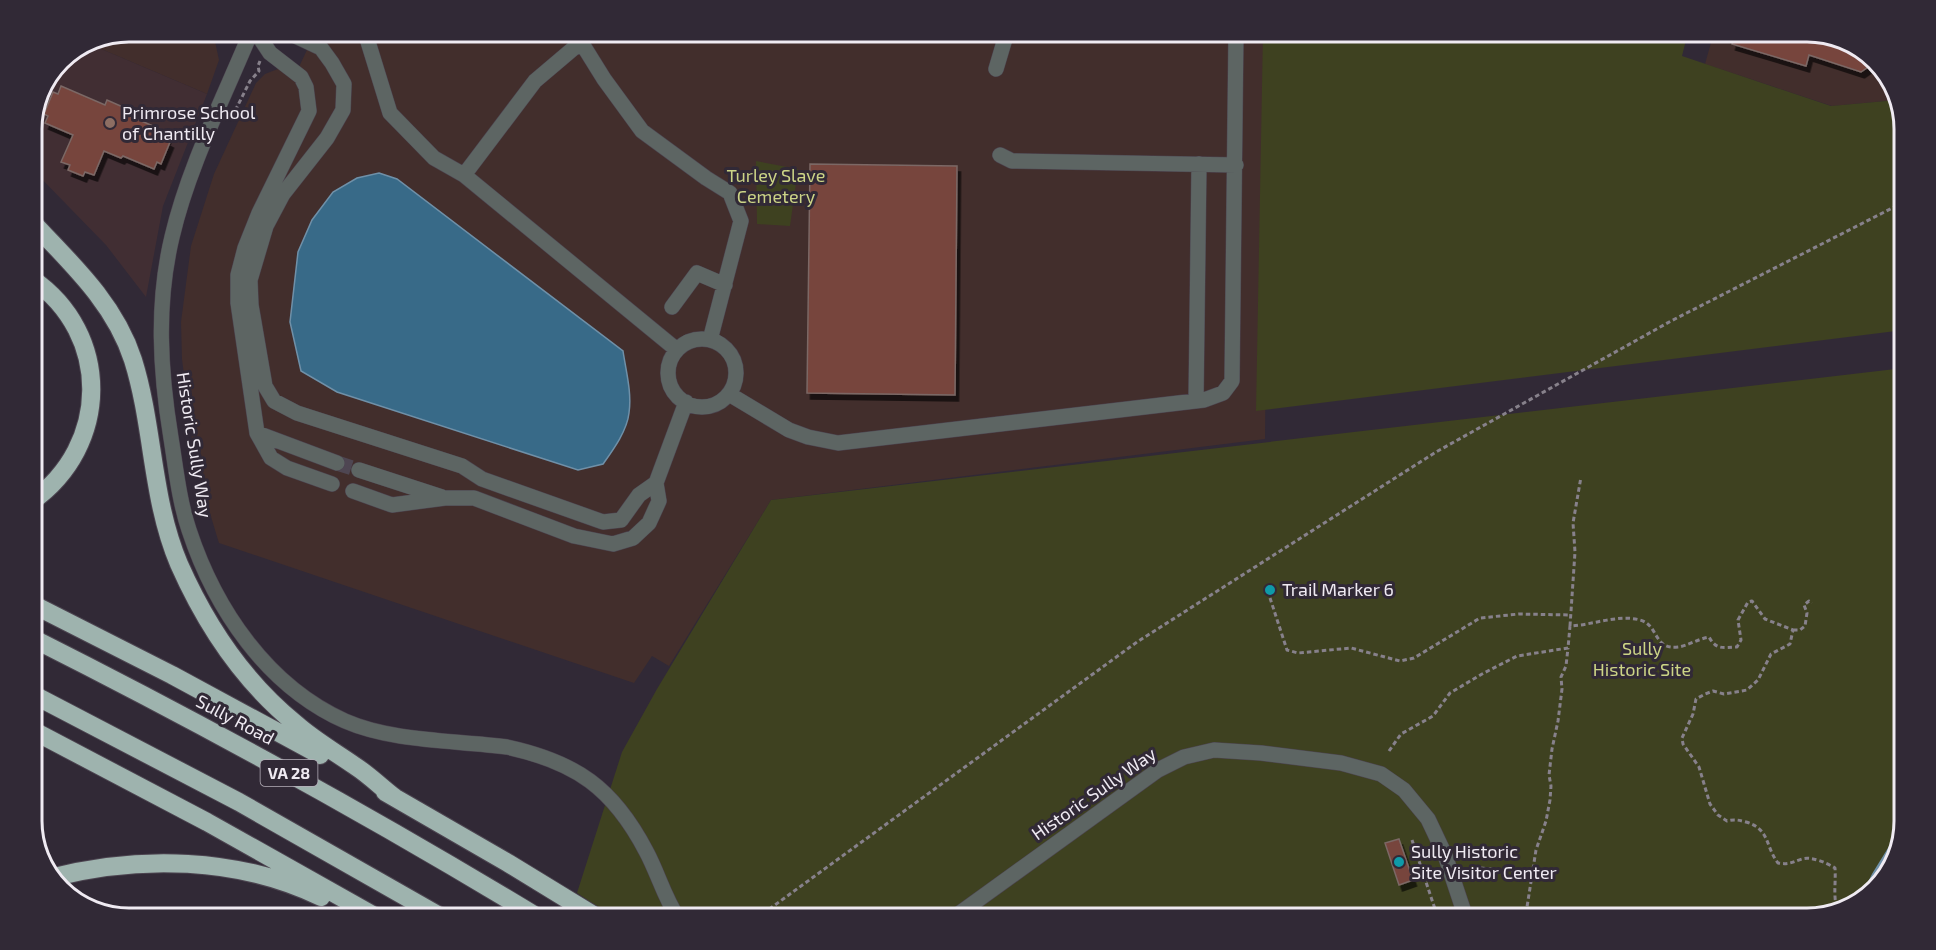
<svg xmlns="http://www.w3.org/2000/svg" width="1936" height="950" viewBox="0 0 1936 950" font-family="'Exo 2',sans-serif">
<defs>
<filter id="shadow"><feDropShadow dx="3.5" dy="6" stdDeviation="0" flood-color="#0009"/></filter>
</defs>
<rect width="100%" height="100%" fill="#312936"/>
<!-- commercial -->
<path fill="#422e2c" d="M129 32H213L219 60 207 94 94 46Z
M309 32H1269L1265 439 771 500 669 666 652 656 634 683 219 543 195 464 182 359 181 322 191 246 214 174 256 83 265 74 283 67 298 69 314 35Z
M1714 32H1807L1850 41 1888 75 1897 100 1832 106 1705 64Z"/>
<!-- education -->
<path fill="#412e33" d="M94 46 207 94 163 206 146 297 106 245 32 169V123L60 60Z"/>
<!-- green -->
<path fill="#3e4120" d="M1263 32H1688L1682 56 1831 106 1897 100 1904 123V330L1256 411Z
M756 161 798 169 790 226 757 224Z
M1904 368V821L1895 864 1861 902 1808 918H615L577 893 622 752 657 689 771 500Z"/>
<!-- water -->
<path fill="#386a88" stroke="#6f90a8" stroke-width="1.5" d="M379 173 397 179 623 351C626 371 632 393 629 413 627 431 613 450 603 464L578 470 337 392 301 371 290 322 298 252 312 220 333 192 357 178Z"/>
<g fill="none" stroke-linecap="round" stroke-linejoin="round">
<!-- stream -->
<path stroke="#6f90a8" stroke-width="4.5" d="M1871 891V881L1874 875 1903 828"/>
</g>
<!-- building -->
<path fill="#77443d" stroke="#7b6865" stroke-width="1.5" filter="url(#shadow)" d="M1736 32H1785L1847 49 1851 42 1874 63 1861 72 1809 55 1806 66 1732 44Z
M61 86 105 105 107 100 125 108 123 113 169 133 166 140 170 142 161 164 157 162 154 169 123 156 121 158 104 151 94 175 85 172 83 176 68 170 70 165 61 162 73 135 45 123 48 116 44 114 53 92 58 94Z
M810 164 957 166 955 395 807 393Z
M1399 839 1413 880 1399 885 1385 843Z"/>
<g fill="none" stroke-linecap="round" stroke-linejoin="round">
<!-- minor-tunnel -->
<path stroke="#4e4652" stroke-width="15" stroke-dasharray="15 8" stroke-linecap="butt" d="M337 463 359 470"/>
<defs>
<path id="minor" d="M251 32C224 97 188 168 172 237 156 304 160 371 171 438 176 469 179 500 189 530 215 609 267 686 345 721 393 742 455 740 507 747 576 762 613 788 646 851 658 873 664 897 678 918
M256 32 270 53 301 77 306 87 309 111 259 213 245 248 238 275V303L257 433 271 458 287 468 332 484
M287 32 321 48 332 63 344 84 343 110 327 138 283 194 266 226 250 280 251 305 265 386 274 401 297 413 462 466 482 479 603 522 621 520 639 495 656 483
M365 32 390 113 434 158 464 175 677 350
M581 42 604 79 642 131 706 178 730 193 741 221 710 340
M996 69 1007 32
M1000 155 1012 161 1236 165
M464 175 535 81 581 42 578 32
M672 307 697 273 725 285
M668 373a34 34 0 1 1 68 0a34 34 0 1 1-68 0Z
M729 394 789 430 808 437 838 443 1204 400 1223 393 1232 381 1236 32
M1196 401 1199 164
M257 433 337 463
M359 470 442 497
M353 491 392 505 445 498H474L574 536 613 544 633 538 649 523 659 501 656 483 686 402
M953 918 1158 770 1184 757 1214 750 1261 753 1341 763 1381 774 1404 790 1428 819 1445 855 1466 918"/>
<path id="highway" d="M32 222C72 264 115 304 133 360 154 427 151 498 179 564 206 625 244 682 296 724 314 740 335 752 355 766 369 775 381 787 394 797
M32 279C112 334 110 446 32 501
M32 604 172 675 320 755
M32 638C205 725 374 818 539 918
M32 694 239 802 443 918
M32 730 207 822 378 918
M385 792 508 863 598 918
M50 878C139 855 238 857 321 897"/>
</defs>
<!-- minor casing -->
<use href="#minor" stroke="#4c4450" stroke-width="16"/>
<!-- highway casing -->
<use href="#highway" stroke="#4c4450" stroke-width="20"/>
<!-- path -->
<path stroke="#87818b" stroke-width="3" stroke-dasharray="4.5 3" stroke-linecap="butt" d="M232 117 250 81 259 71 258 66 260 61
M1270 598 1287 650 1298 653 1351 648 1400 661 1414 658 1480 618 1519 614 1570 615
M1570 626 1575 552 1573 523 1581 477
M1793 630H1800L1805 626 1807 613 1804 605 1809 601 1812 603
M1389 751 1401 734 1433 716 1450 693 1482 674 1517 656 1568 648 1570 626C1593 625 1618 614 1640 620 1659 625 1653 650 1678 647 1687 646 1698 639 1709 637 1717 651 1723 647 1737 647L1741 640 1738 620 1748 602 1752 601 1765 619 1793 630 1790 644 1771 654 1758 680 1747 690 1724 694 1713 691 1705 694 1696 699 1693 714 1682 738 1683 744 1699 767 1710 804 1718 815 1727 821C1734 819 1739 820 1746 822 1770 829 1765 846 1778 863 1789 865 1792 862 1802 859 1811 856 1827 863 1835 868 1836 884 1833 893 1837 910
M1412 840 1438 918
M1467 873 1480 868 1510 871 1533 869
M1426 880 1437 877
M757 918 1137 642 1436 452 1671 321 1904 202
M1518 918 1527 907 1536 850 1546 821 1550 800 1551 786 1549 775 1552 749 1558 721 1562 689 1561 677 1566 666 1568 648"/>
<!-- minor -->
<use href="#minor" stroke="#5d6563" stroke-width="15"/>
<!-- highway -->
<use href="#highway" stroke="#9eb3ae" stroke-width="18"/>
</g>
<!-- markers -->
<circle fill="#8d6e63" stroke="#312936" stroke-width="2" cx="110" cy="123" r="6"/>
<g fill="#0f9aa8" stroke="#312936" stroke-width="2">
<circle cx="1270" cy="590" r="6"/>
<circle cx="1399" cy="862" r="6"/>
</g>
<g text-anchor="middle" stroke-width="6" stroke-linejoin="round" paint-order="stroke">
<!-- shield labels -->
<rect fill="#312936" stroke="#b6b0ba" stroke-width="1.5" x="260.5" y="760" width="57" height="26" rx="4.5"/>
<g font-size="16" font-weight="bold" fill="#efeaf2">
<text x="289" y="779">VA 28</text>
</g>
<!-- poi labels -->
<g font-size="18" fill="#efeaf2" stroke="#312936" text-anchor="start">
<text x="122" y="119">Primrose School<tspan x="122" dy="21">of Chantilly</tspan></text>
<text x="1282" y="596">Trail Marker 6</text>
<text x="1411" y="858">Sully Historic<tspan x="1411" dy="21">Site Visitor Center</tspan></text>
</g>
<!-- park labels -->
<g font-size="18" fill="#ccd486" stroke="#312936">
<text x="776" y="182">Turley Slave<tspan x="776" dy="21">Cemetery</tspan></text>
<text x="1642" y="655">Sully<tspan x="1642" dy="21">Historic Site</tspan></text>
</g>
<!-- street labels -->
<g font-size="18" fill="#efeaf2" stroke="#312936">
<text transform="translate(194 445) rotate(81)" y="6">Historic Sully Way</text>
<text transform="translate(235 720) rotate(28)" y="6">Sully Road</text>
<text transform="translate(1094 794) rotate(-35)" y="6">Historic Sully Way</text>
</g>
</g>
<!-- crop -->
<path d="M0 0H1936V950H0ZM129 42H1807A87 87 0 0 1 1894 129V821A87 87 0 0 1 1807 908H129A87 87 0 0 1 42 821V129A87 87 0 0 1 129 42Z" fill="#312936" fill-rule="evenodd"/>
<path fill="none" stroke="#efeaf2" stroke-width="3" d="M129 42H1807A87 87 0 0 1 1894 129V821A87 87 0 0 1 1807 908H129A87 87 0 0 1 42 821V129A87 87 0 0 1 129 42Z"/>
</svg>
